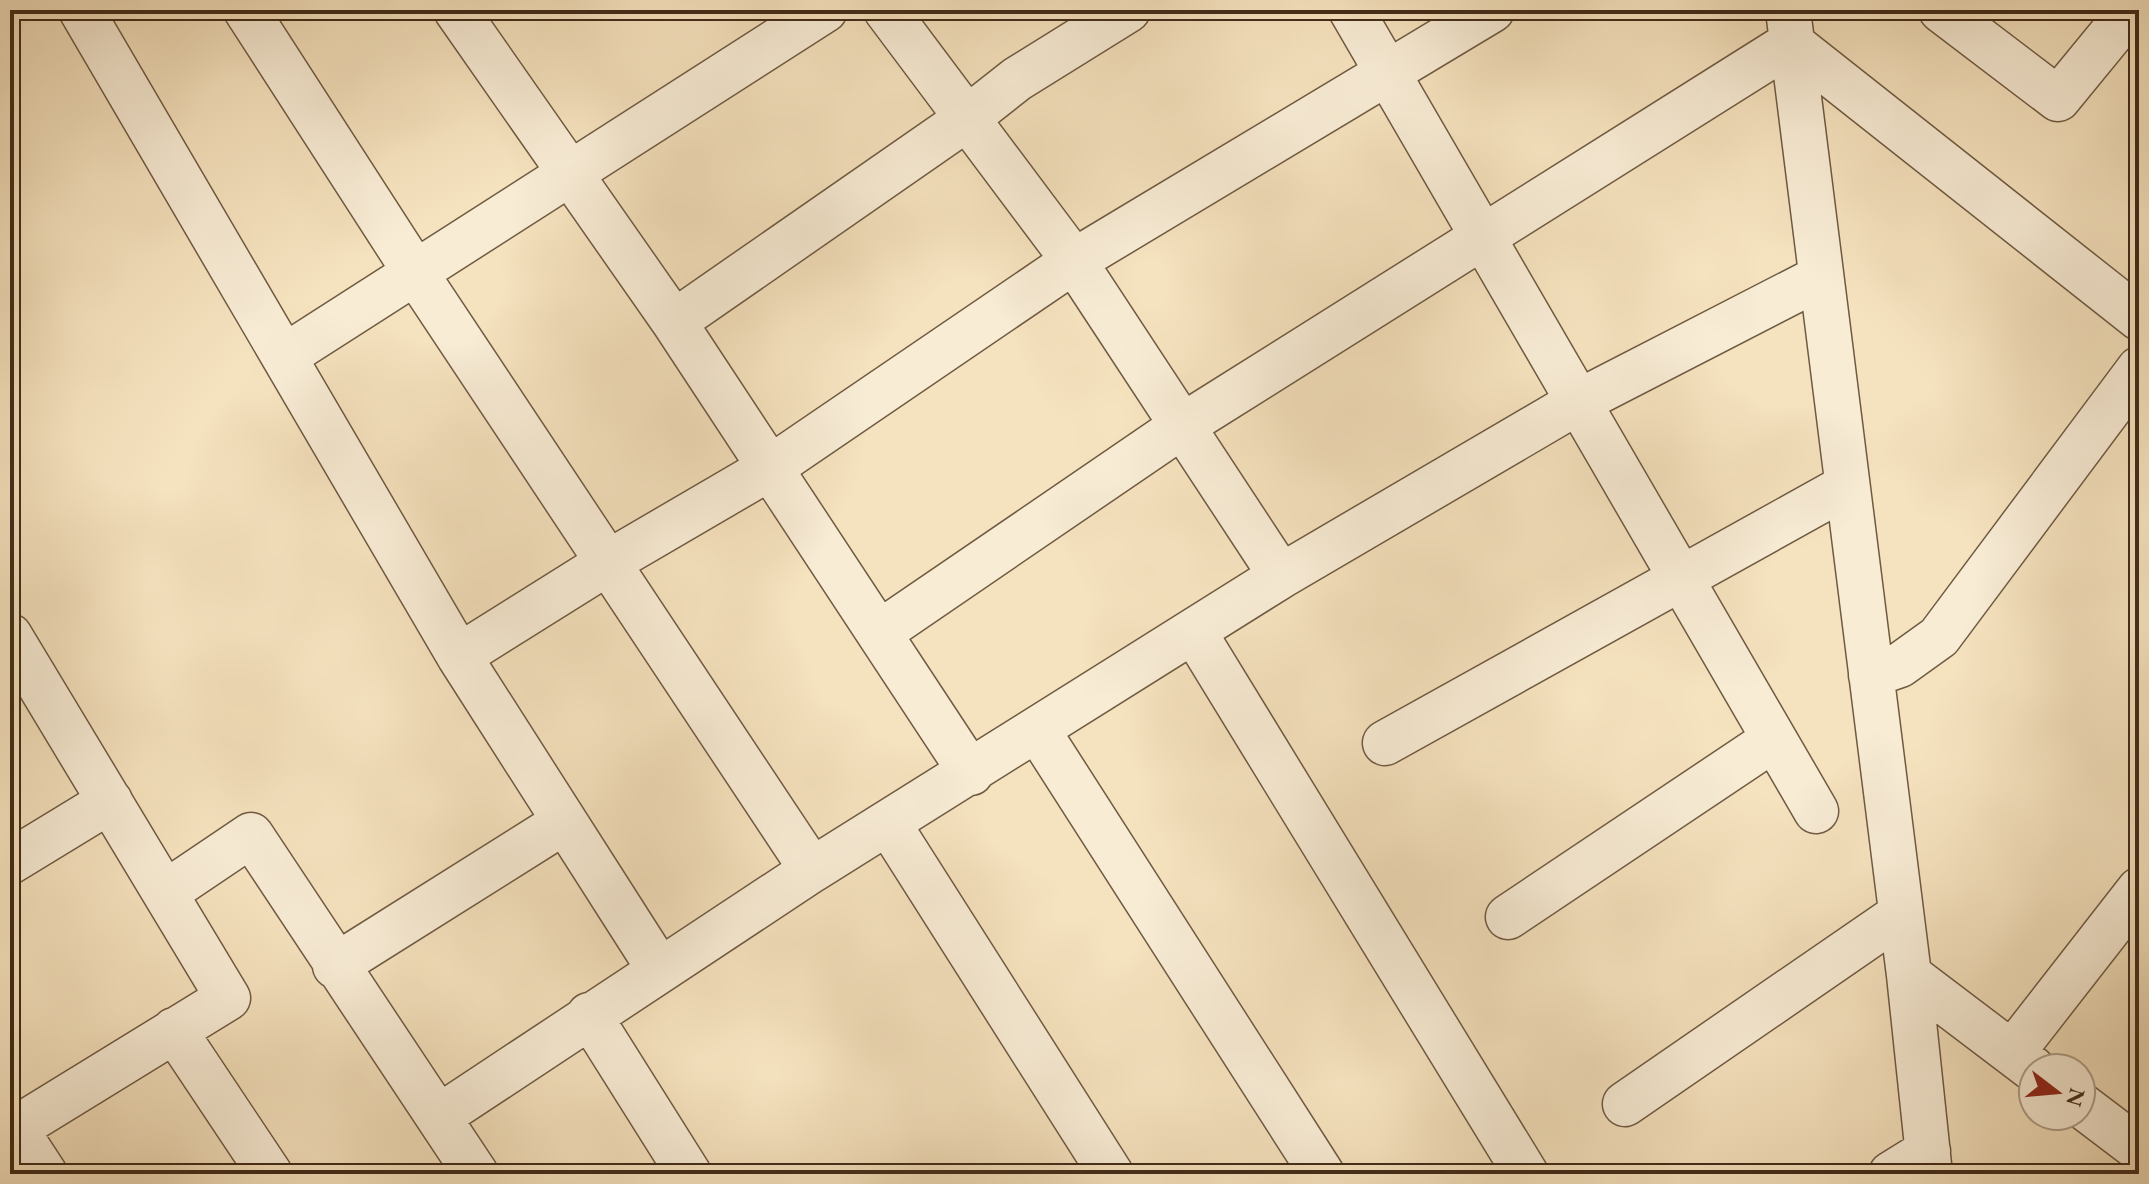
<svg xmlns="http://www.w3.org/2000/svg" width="2149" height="1184" viewBox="0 0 2149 1184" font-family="'EB Garamond',serif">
<rect width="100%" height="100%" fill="#f5e2be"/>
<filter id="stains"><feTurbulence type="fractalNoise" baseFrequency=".0025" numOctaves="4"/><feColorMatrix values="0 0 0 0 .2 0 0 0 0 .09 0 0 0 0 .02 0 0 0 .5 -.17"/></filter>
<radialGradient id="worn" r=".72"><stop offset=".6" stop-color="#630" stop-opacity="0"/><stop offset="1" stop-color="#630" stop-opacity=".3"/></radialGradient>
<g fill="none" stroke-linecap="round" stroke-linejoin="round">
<defs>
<path id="minor" d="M81 10 459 656 659 969
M246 10 415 272 812 870
M456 10 674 322 971 773
M886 10 1074 261 1281 576
M1351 10 1816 811
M1788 10 1909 975 1930 1174
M1941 10 2058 99 2131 10
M674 322 965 120 1017 79 1128 10
M285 356 825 10
M1194 632 1526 1174
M879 633 1182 426 1791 43 2139 318
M10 636 228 998 10 1132
M459 656 609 562 770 468 1074 261 1492 10
M1871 675 1900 665 1939 637 2139 369
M1038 731 1322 1174
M1385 743 1847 486
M888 823 1111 1174
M10 862 110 801
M165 893 251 835 476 1174
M1508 917 1774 739
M335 966 564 822
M1909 975 2033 1069
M589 1015 689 1174
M174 1030 270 1174
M2012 1053 2139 890
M1625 1104 1901 914
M2081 1105 2139 1149
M440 1116 812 870 1281 576 1578 402 1821 277
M15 1128 45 1174
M1891 1174 1928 1151"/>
</defs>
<!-- minor casing -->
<use href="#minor" stroke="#6f5a42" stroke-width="47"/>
<!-- minor -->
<use href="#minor" stroke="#f8ecd5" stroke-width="44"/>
</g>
<!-- margin -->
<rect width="2149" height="1184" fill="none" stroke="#f5e2be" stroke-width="40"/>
<rect x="12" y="12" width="2125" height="1160" fill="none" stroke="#422c18" stroke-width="4"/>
<rect x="20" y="20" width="2109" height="1144" fill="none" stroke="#422c18" stroke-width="2"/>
<!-- north arrow -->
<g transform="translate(2057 1092) rotate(106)"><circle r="38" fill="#f8ecd5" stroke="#af9f89" stroke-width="2"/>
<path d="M0-6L14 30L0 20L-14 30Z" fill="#8f2418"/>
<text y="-12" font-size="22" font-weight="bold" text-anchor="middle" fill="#422c18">N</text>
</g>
<rect width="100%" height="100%" filter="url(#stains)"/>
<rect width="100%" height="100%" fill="url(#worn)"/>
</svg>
